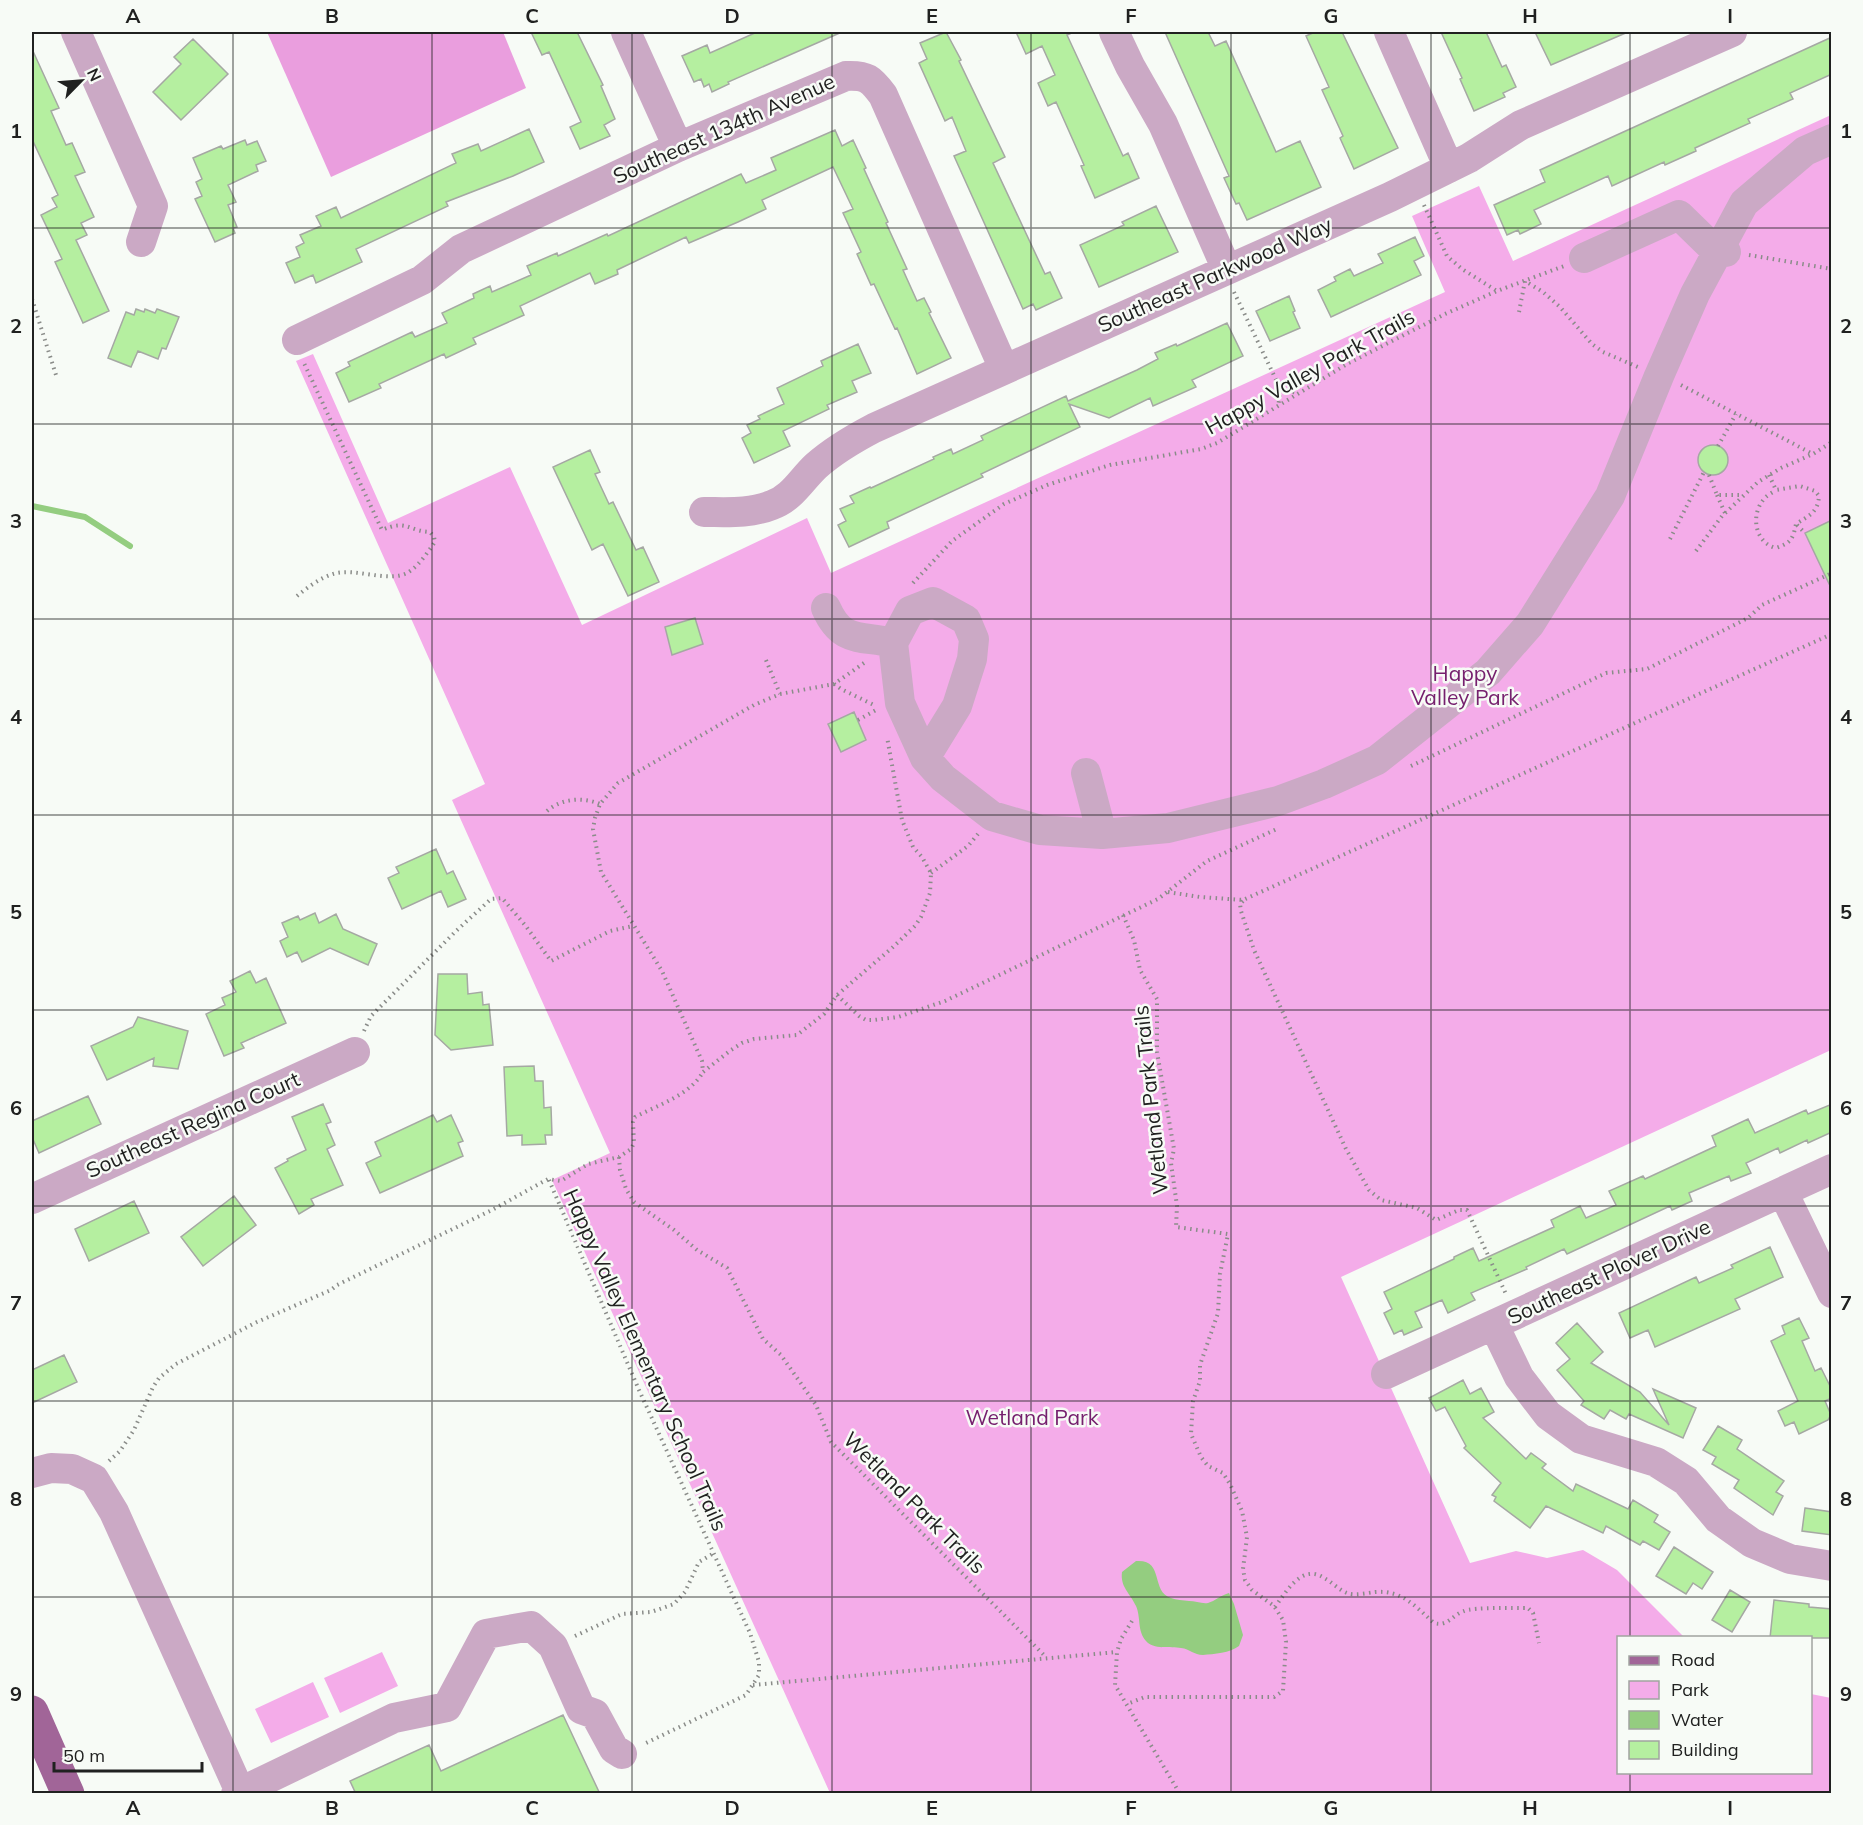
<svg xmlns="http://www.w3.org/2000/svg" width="1863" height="1825" viewBox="0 0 1863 1825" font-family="Mulish,sans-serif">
<rect width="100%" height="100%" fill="#f7fbf6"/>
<!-- green -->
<path fill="#f4ace9" d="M1831 115V1050L1341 1277 1470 1563 1516 1551 1547 1558 1583 1550 1617 1570 1684 1637 1618 1638V1772H1810L1811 1694 1831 1698V1793H830L552 1180 610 1153 452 800 485 784 296 361 313 354 388 523 510 467 582 625 807 518 831 573 1445 292 1412 216 1479 186 1513 261Z
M382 1652 398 1686 340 1713 324 1678Z
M313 1682 329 1717 271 1743 255 1709Z"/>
<!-- forest -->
<path fill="#ea9ede" d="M267 32H503L526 88 331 177Z"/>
<!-- water -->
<path fill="#94cd80" d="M1136 1561C1165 1559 1150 1591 1171 1598 1176 1600 1183 1600 1189 1601 1195 1601 1202 1604 1208 1603 1215 1601 1221 1595 1229 1593L1234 1604 1243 1635 1239 1646C1230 1653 1214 1654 1203 1655 1194 1655 1190 1649 1181 1648 1171 1646 1153 1650 1146 1641 1137 1631 1141 1617 1136 1606 1130 1593 1120 1587 1122 1572Z"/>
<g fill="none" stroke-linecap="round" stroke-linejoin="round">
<!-- stream -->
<path stroke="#94cd80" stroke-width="6" d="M32 506 85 517 130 546"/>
</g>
<!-- building -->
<path fill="#b5efa0" stroke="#a5a8a3" stroke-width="1.5" d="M531 32H577L603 85 601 86 615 119 604 125 610 136 580 149 570 127 581 122 549 52 542 55Z
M757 32H842L728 82 729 84 712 92 709 84 704 87 701 79 694 82 682 56 707 45 710 53Z
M946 32 961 60 959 61 1005 157 993 163 1045 274 1050 272 1062 298 1036 310 1033 304 1023 309 954 156 966 151 952 117 945 121 919 63 927 59 920 43Z
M1016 32H1074L1067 35 1123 156 1128 153 1139 178 1095 198 1081 166 1084 165 1056 102 1048 106 1038 83 1055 75 1042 46 1026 54Z
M1165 32H1208L1215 46 1226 41 1276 152 1300 141 1321 187 1247 220 1239 203 1236 204 1224 178 1229 176Z
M1315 32H1342L1398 148 1354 169 1340 138 1343 136 1322 90 1329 87 1306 36Z
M1441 32H1486L1502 67 1506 65 1516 87 1503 93 1505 97 1474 111 1460 79 1462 78Z
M1535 32H1628L1551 65Z
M1832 37V74L1790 93 1793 99 1748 119 1750 123 1695 148 1696 151 1665 165 1664 162 1612 186 1608 176 1534 210 1541 224 1520 234 1518 230 1507 235 1494 205 1545 182 1540 170Z
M193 39 228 74 181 120 153 92 181 64 174 57Z
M32 49 59 108 51 111 66 145 72 143 85 172 75 176 94 217 81 223 87 235 76 240 109 311 83 323 55 262 62 259 41 215 57 207 52 198 58 195 32 139Z
M529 129 544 162 513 176 446 202 448 206 356 249 362 262 316 283 313 275 295 283 286 263 300 257 296 247 304 243 300 235 321 226 316 216 336 207 341 218 456 163 452 154 478 144 481 151Z
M835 130 842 146 853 140 866 168 864 169 888 222 886 223 907 269 903 270 917 301 924 298 931 312 929 313 951 358 917 374 897 328 895 329 874 284 871 285 857 254 861 252 843 213 853 209 833 167 762 200 766 209 738 222 689 243 686 237 617 270 618 274 595 284 590 273 520 306 524 315 473 338 476 344 446 358 444 354 379 384 381 388 349 402 336 373 350 366 348 362 412 332 415 337 447 323 442 313 474 298 473 294 490 286 492 292 531 275 527 266 557 253 558 256 607 234 608 236 741 174 746 183 776 170 771 158Z
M245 140 247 145 257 141 266 161 256 165 258 171 228 185 236 202 228 205 237 227 233 228 235 233 215 242 195 199 202 196 196 182 202 179 193 158 221 146 223 149Z
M1156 206 1178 252 1099 287 1080 245 1124 225 1122 222Z
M1415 237 1424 256 1414 261 1421 275 1331 317 1318 290 1336 281 1334 277 1350 269 1354 276 1383 263 1378 254Z
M1289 296 1295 311 1293 312 1300 328 1270 341 1256 311Z
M136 309 144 312 145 309 155 313 157 309 179 317 166 349 162 348 158 359 138 351 131 367 108 358 126 312 134 315Z
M1227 323 1243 356 1192 380 1196 387 1153 406 1150 398 1109 418 1069 404 1080 427 981 474 983 477 887 522 889 528 849 547 838 525 846 521 840 509 854 503 850 496 870 487 871 488 934 459 933 457 951 449 953 454 983 440 981 436 1066 396 1068 401 1137 370 1158 359 1155 353 1176 344 1177 346Z
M858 344 871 373 852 381 857 392 827 405 829 409 783 431 790 446 754 463 742 438 751 433 747 425 760 419 758 416 784 404 777 388 823 366 821 361Z
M1698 460a15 15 0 1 1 30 0a15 15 0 1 1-30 0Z
M590 450 600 472 595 474 609 504 613 502 636 550 643 547 659 582 628 596 603 544 592 550 553 467Z
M1832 520V590L1805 533Z
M695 618 703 644 672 655 665 627Z
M854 712 866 740 841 752 828 724Z
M436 849 447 874 453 871 466 899 448 907 441 891 402 909 388 878 399 873 396 867Z
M315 913 319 923 336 914 343 929 377 944 368 965 330 948 302 962 297 952 287 957 280 941 288 937 282 923 298 916 300 920Z
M250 971 256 983 266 978 286 1023 241 1043 244 1048 224 1056 206 1014 225 1005 222 998 236 992 230 981Z
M438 974H467L468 994 482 992 483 1005 489 1004 493 1045 451 1050 435 1035Z
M138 1017 188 1031 178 1069 153 1066 154 1058 107 1080 91 1046 133 1027Z
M534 1066 535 1081H543L544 1108 551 1107 552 1135H545L546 1144 522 1145V1135L507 1136 504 1067Z
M88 1096 101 1124 39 1153 32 1137V1121Z
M323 1104 331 1122 326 1124 335 1145 327 1149 343 1185 311 1199 314 1205 299 1214 275 1168 288 1161 287 1159 306 1150 292 1117Z
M1832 1104V1132L1808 1143 1807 1140 1780 1153 1778 1148 1746 1163 1751 1173 1731 1181 1729 1176 1689 1193 1692 1201 1672 1210 1670 1206 1567 1254 1564 1249 1526 1267 1527 1269 1471 1293 1475 1300 1448 1313 1442 1300 1415 1312 1422 1327 1404 1335 1402 1330 1394 1334 1384 1313 1392 1309 1384 1292 1439 1266 1454 1259V1257L1473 1248 1479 1261 1554 1227 1551 1220 1580 1206 1586 1218 1616 1205 1609 1191 1643 1176 1645 1179 1716 1146 1712 1136 1748 1119 1755 1133 1806 1110 1808 1114Z
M433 1115 437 1122 451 1115 463 1141 458 1143 463 1156 380 1193 366 1163 381 1156 375 1142Z
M234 1196 256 1225 203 1266 181 1237Z
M134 1201 149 1233 89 1261 75 1229Z
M1770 1247 1783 1277 1735 1299 1740 1309 1655 1347 1648 1330 1630 1338 1619 1313 1696 1277 1699 1283 1733 1268 1731 1265Z
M1799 1318 1809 1338 1802 1341 1815 1371 1821 1368 1832 1390V1398L1825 1401 1831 1415 1828 1420 1799 1434 1794 1422 1785 1426 1778 1411 1798 1401 1771 1341 1785 1334 1782 1326Z
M1577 1323 1603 1352 1591 1363 1640 1392 1669 1425 1653 1389 1696 1408 1683 1438 1629 1414 1626 1419 1610 1410 1604 1419 1581 1405 1584 1401 1557 1370 1570 1359 1556 1343Z
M64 1355 77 1382 32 1403V1370Z
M1463 1380 1470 1394 1481 1388 1494 1412 1483 1418 1526 1459 1531 1453 1546 1464 1542 1468 1573 1491 1576 1484 1628 1509 1633 1500 1658 1515 1654 1522 1670 1532 1659 1550 1643 1541 1640 1545 1606 1526 1603 1533 1546 1506 1530 1528 1494 1501 1496 1497 1492 1495 1501 1483 1464 1448 1466 1446 1445 1407 1436 1411 1429 1398Z
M1718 1426 1742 1440 1737 1449 1784 1481 1776 1492 1783 1496 1773 1515 1734 1488 1739 1480 1712 1464 1716 1457 1703 1450Z
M1805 1508 1832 1512V1535L1802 1531Z
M1674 1547 1713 1572 1702 1589 1693 1583 1686 1594 1656 1576Z
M1730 1590 1750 1602 1732 1632 1712 1620Z
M1774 1600 1809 1604V1607L1832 1609V1638H1770Z
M563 1715 600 1794H356L350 1781 429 1745 441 1771Z"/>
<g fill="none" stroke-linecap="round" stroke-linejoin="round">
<!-- path -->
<path stroke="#8a8c89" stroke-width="4" stroke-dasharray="1.5 4.5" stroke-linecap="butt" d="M1424 205 1447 256 1462 269 1497 291
M1749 255 1832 269
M1234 292 1281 390 1278 406
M32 299 56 375
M1519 312 1525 281 1543 292 1560 307 1592 344 1603 352 1638 367
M1681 385 1813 454
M1281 390 1298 393
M1718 446 1736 414
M1709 475 1717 495H1742
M1769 475 1776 490 1800 486 1815 491 1819 496C1818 513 1808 516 1796 524 1793 539 1791 543 1776 548 1755 543 1750 515 1764 499 1767 495 1772 493 1776 490
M1717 495 1725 513
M1797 525 1805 533
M1670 539 1704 472
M1696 551 1722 516 1758 482 1781 468 1813 454 1832 442
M913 583 952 541 1004 504 1047 485 1110 465 1201 449 1217 443 1347 364 1445 314 1497 291 1564 266
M297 596C308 587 320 578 333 574 355 567 387 583 407 573 419 566 427 553 435 542L434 537 430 532C408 531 407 519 382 530L303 361
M766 660 780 694
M864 663 834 684 780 694 754 705 618 783 600 804 595 818 593 829 601 872 662 971 702 1061 703 1072 731 1050 742 1043 754 1039 797 1035 824 1014 837 995 893 947 915 926 921 917 930 893 931 873 922 857 913 847 902 820 887 737
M834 684 841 689 876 706
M858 720 878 709
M1411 766 1606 673 1647 669 1748 618 1762 605 1832 573
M547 811C562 798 583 797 600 804
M931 873 968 846 978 834
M1168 892 1200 897 1243 900 1832 634
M1243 901 1240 904 1241 911 1254 950 1346 1149 1369 1190 1381 1200 1417 1208 1436 1220 1459 1210H1467L1506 1294
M1123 915 1134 940 1140 970 1157 999V1052L1174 1149 1171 1163 1177 1206 1176 1227 1228 1234 1220 1274 1218 1313 1200 1365V1381L1193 1401 1191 1434 1201 1457 1208 1466 1223 1473 1230 1484 1242 1511 1247 1537 1243 1569 1245 1580 1252 1590 1274 1606 1283 1620 1286 1642 1283 1691 1274 1697H1145L1127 1704
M837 995 859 1016 866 1020H874L898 1017 945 1001 1158 899 1207 861 1279 828
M364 1031 371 1016 456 931 491 899 502 898 525 925 551 961 610 931 633 926
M619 1157 620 1170 626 1189 634 1202 674 1230 697 1250 727 1268 763 1339 781 1355 816 1405 831 1442 1046 1657
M549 1180 639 1390 750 1633 759 1662V1675L746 1695 644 1744
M109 1461 120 1451 134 1430 153 1387 159 1378 176 1364 257 1322 331 1290 337 1285 492 1210 548 1179 561 1181 588 1164 619 1157 631 1149 634 1143 633 1122 635 1117C658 1105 690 1095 703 1072
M1275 1607C1286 1592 1302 1563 1324 1578 1332 1582 1339 1590 1347 1593 1354 1596 1367 1593 1375 1592 1402 1590 1415 1606 1434 1623 1448 1627 1452 1615 1464 1611 1473 1607 1516 1608 1528 1608L1533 1613 1539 1643
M1132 1621 1121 1639 1117 1652 1115 1685 1180 1794
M575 1636 622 1614 651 1612 674 1604 685 1592 699 1562 714 1553
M753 1685 1117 1652"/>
<!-- minor -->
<path stroke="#cba9c5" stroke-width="30" d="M76 32 153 206 141 242
M626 32 678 147
M1114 32 1130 66 1163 124 1227 270
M1389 32 1449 168
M1584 258 1679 215 1717 252H1726
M297 340 422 280 461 249 678 147 846 76C867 75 871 79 883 95L1004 369
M704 512C727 512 750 514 772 505 792 498 801 480 816 466 834 450 853 439 874 428L1390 197 1469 158 1521 125 1732 32
M826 608C842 644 860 635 893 643
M925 758 957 706 972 659 974 639 966 620 933 602 910 611 893 643 900 703 925 758 943 778 992 816 1040 830 1102 834 1168 828 1278 801 1324 784 1377 760 1488 672 1530 624 1610 496 1659 376 1695 294 1744 203 1805 151 1832 139
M1086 773 1102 834
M1783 1192 1832 1293
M32 1199 355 1052
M1494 1325 1519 1377 1548 1415 1581 1439 1656 1462 1686 1481 1718 1519 1752 1543 1790 1559 1832 1566
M1386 1374 1832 1169
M32 1473 51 1468 72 1469 94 1479 114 1512 241 1794
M236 1794 394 1718 447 1707 486 1634 531 1626 553 1646 581 1709 595 1714 614 1749 622 1754"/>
<!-- major -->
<path stroke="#a16598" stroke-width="33" d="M32 1712 68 1794"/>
</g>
<!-- grid -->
<path fill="none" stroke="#202120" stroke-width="1.5" stroke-opacity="0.55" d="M233 32V1794M432 32V1794M632 32V1794M832 32V1794M1031 32V1794M1231 32V1794M1431 32V1794M1630 32V1638M32 228H1832M32 424H1832M32 619H1832M32 815H1832M32 1010H1832M32 1206H1832M32 1401H1832M32 1597H1832M1630 1772V1794"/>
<g text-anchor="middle" stroke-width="5" stroke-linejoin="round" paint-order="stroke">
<!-- street labels -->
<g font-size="21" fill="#202120" stroke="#f7fbf6">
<text transform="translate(724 129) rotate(-24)" y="7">Southeast 134th Avenue</text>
<text transform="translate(1215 275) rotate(-24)" y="7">Southeast Parkwood Way</text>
<text transform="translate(1310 372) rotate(-29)" y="7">Happy Valley Park Trails</text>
<text transform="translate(1151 1100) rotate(-96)" y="7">Wetland Park Trails</text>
<text transform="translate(193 1125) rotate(-24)" y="7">Southeast Regina Court</text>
<text transform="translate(1609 1272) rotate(-25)" y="7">Southeast Plover Drive</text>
<text transform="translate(645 1360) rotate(66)" y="7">Happy Valley Elementary School Trails</text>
<text transform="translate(914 1503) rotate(45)" y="7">Wetland Park Trails</text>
</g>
<!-- park labels -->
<g font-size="21" fill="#76206e" stroke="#f7fbf6">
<text x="1465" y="681">Happy<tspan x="1465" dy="24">Valley Park</tspan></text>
<text x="1032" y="1425">Wetland Park</text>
</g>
</g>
<!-- border -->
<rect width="1863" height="1825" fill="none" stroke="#f7fbf6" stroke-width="66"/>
<!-- legend -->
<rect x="1617" y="1636" width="195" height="138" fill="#f7fbf6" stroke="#a1a4a0" stroke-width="1.5"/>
<rect x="1629" y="1656" width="30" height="9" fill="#a16598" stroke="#a1a4a0" stroke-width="1.5"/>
<text x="1671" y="1666" font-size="18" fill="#202120">Road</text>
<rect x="1629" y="1681" width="30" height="18" fill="#f4ace9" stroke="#a1a4a0" stroke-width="1.5"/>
<text x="1671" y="1696" font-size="18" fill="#202120">Park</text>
<rect x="1629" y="1711" width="30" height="18" fill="#94cd80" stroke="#a1a4a0" stroke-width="1.5"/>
<text x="1671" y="1726" font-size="18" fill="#202120">Water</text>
<rect x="1629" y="1741" width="30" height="18" fill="#b5efa0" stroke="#a1a4a0" stroke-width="1.5"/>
<text x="1671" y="1756" font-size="18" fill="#202120">Building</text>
<!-- north arrow -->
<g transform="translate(81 81) rotate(65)" stroke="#f7fbf6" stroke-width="4.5" paint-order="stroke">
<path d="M0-4.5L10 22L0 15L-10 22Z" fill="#202120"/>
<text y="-9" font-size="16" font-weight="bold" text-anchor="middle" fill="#202120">N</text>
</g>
<!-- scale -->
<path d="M54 1762v9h148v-9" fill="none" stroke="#202120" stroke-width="3"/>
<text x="63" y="1762" font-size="18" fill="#202120" stroke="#f7fbf6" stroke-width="4.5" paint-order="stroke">50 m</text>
<rect x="33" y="33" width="1797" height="1759" fill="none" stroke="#202120" stroke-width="2"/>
<g font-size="20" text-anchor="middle" font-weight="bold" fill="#202120">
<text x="133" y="23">A</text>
<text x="332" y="23">B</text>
<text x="532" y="23">C</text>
<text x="732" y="23">D</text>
<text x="932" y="23">E</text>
<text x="1131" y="23">F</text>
<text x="1331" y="23">G</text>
<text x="1530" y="23">H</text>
<text x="1730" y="23">I</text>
<text x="16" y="138">1</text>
<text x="1846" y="138">1</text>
<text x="16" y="333">2</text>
<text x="1846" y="333">2</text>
<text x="16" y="528">3</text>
<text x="1846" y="528">3</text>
<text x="16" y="724">4</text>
<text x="1846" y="724">4</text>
<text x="16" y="919">5</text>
<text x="1846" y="919">5</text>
<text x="16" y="1115">6</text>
<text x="1846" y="1115">6</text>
<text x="16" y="1310">7</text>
<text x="1846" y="1310">7</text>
<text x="16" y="1506">8</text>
<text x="1846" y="1506">8</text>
<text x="16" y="1701">9</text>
<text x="1846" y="1701">9</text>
<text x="133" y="1815">A</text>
<text x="332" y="1815">B</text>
<text x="532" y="1815">C</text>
<text x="732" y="1815">D</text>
<text x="932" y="1815">E</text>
<text x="1131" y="1815">F</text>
<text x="1331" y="1815">G</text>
<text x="1530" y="1815">H</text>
<text x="1730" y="1815">I</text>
</g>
</svg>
